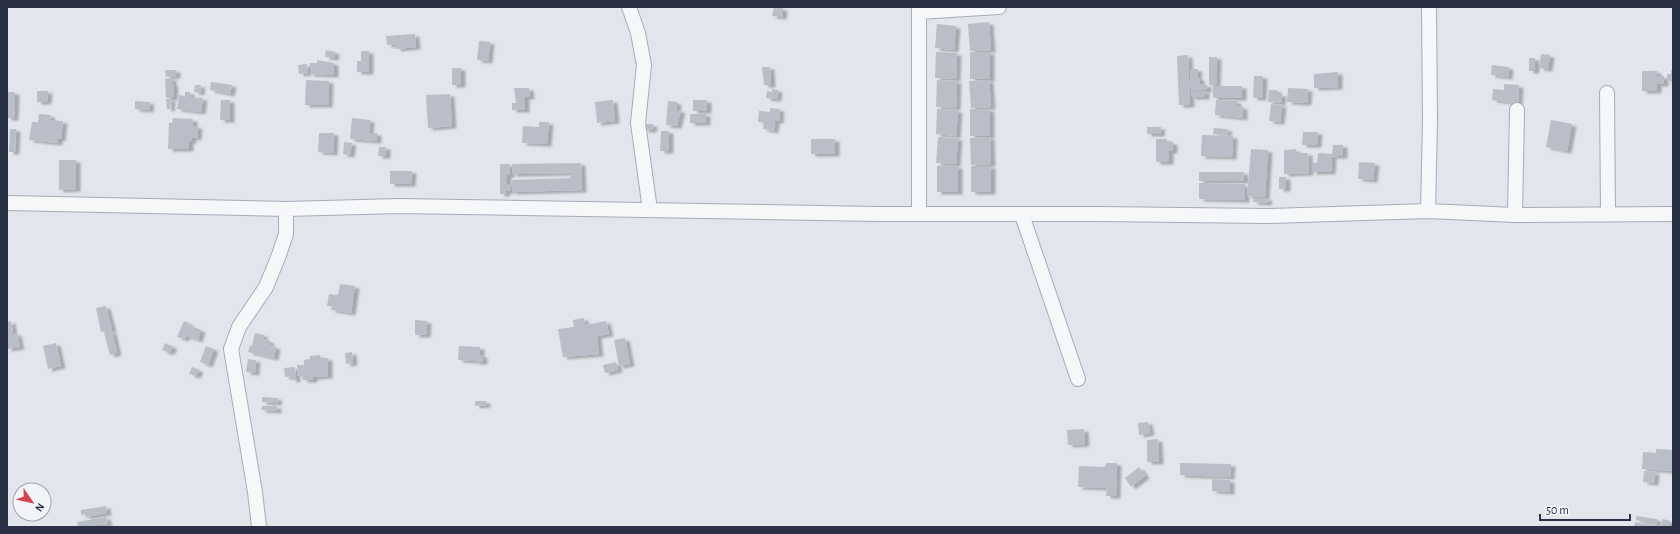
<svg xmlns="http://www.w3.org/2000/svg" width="1680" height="534" viewBox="0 0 1680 534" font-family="'Alegreya Sans',sans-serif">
<defs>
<filter id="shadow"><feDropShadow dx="4.5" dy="2.5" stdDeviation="1" flood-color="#0004"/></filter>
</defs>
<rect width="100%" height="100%" fill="#e2e5eb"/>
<!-- building -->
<path fill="#b9bec9" filter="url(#shadow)" d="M774 7 783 8 782 17 772 16Z
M989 22 991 50 970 51 968 24Z
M937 24 956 26 954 50 935 48Z
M415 34 416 47 396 49V44L387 45 386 36Z
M479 41 490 42 488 61 477 60Z
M326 50 335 52 334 58 325 57Z
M361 51H369V72H357V61H361Z
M936 52 957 53 956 79 935 78Z
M970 52H990V79H970Z
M1541 54 1550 55 1548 69 1539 68Z
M1188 55 1190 105H1179L1177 56Z
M1209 57H1217L1216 85H1209Z
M1529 58H1535V71H1529Z
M317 60 334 63V75L310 74V63H317Z
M307 64 308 73 299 74 298 65Z
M1492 65 1509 67 1508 77 1491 75Z
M762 67H770L771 85H764Z
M452 68H461V85H452Z
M1191 69H1198L1197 78H1200V84L1207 85V90L1190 89Z
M165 70H176V76L166 77Z
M1671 70H1673V81H1667V74H1671Z
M1642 71H1657V76H1664V84H1657V91H1642Z
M1338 72V87L1314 88V74Z
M1254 76H1263L1262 98H1253Z
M172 78V84H174L173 98H166L165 79Z
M306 80 329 81 328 105H305Z
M937 80 957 81 956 108 936 107Z
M989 80 991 107 971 108 969 81Z
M211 82 232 85 230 94 210 90Z
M1504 84 1519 85 1518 103 1492 100 1493 89 1504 90Z
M195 85H201L200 93 194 92Z
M1213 86H1242V98H1213Z
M514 88H529L530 97H525V110H512V103H516Z
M1288 88 1308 89 1307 103 1287 102Z
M772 89 778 90 777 99 766 98 767 91 772 92Z
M1269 90H1277V94H1282L1281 103 1268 102Z
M37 91H48L47 102H37Z
M1191 91H1205V97H1191Z
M7 92H15L14 118H7Z
M185 92H190V97L203 98 201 112 177 109 179 95 185 96Z
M450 94 452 126 428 128 426 95Z
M166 99H171L170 109H167Z
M221 100H230V120H220Z
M613 100 615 121 597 123 595 102Z
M693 100H707V111H693Z
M1216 100 1237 101V106L1243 107V118L1215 115Z
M135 101 150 102 149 110 135 109Z
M668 101 677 102 676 110H681L677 126 666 125Z
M1271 104 1282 105 1280 122 1269 121Z
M770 108 780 109 779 121H775L774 131 763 129 764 122H758L759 111 770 112Z
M937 109 958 110 956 136 936 134Z
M970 109H990V136H970Z
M39 114 51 115 50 120 63 121 61 139 58 138V143L29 140 32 122H38Z
M690 114H706V123H690Z
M173 118 193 119V126H198L197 138 192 137V141H189V149H168L169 123H172Z
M352 118 370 120 369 133H377V141L350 139Z
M1551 120 1572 124 1567 151 1546 147Z
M539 122H549L547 144 522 143 523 126 539 127Z
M645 124H653L652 130H644Z
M1147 127H1161L1160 134H1147Z
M1214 128 1228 129 1227 135 1213 134Z
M10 129H16L15 152H9Z
M661 131H669V151H660Z
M1303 132H1318L1317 145H1302Z
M319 133H334L333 153 318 152Z
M1202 135 1233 136 1232 157 1201 156Z
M938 137 958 138 956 164 936 163Z
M990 137 991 164 971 165 970 138Z
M811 139H835V154H811Z
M1156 139H1167V142H1173V151H1169V162H1156Z
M344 142 352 143 350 155 343 154Z
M1333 145H1343V156H1332L1331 172H1312V163H1317L1318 153 1332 154Z
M379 147H386V156H378Z
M1251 149 1268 150 1265 197 1247 196Z
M1296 149V153H1308L1309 173 1284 174V150Z
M59 160H76V189L59 190Z
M1359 162 1375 163 1373 180 1358 179Z
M581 163 582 190 512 192V180L571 178V173L512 174V164Z
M500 164H510V175H507V184H511V191H506L505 194H500Z
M937 166H958V192H937Z
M971 166H991V192H971Z
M390 171H412L411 184H390Z
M1199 172H1244V181H1199Z
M1279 177H1286V189H1279Z
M1199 183 1245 184V200L1199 199Z
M1254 198H1268L1267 203 1253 202Z
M340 284 355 286 351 313 331 310 332 306H327L329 294 338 295Z
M106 306 112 330 101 332 96 308Z
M584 318 585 325 606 321 609 334 597 336 599 354 563 357 558 329 574 327 573 320Z
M415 320 427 321 426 335H415Z
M11 321 13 334 17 333 20 347 7 349V322Z
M184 321 189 323 188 325 201 330 198 340 186 336 184 339 177 337Z
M112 331 117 353 110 355 104 333Z
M255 333 264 335 262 339 270 341 269 345 276 347 274 358 248 352 250 345 252 346Z
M625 338 630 364 619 366 614 340Z
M56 343 61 366 48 369 43 346Z
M165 343 173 347 169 353 162 350Z
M206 346 214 349 208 365 200 362Z
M459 346 480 347V355H483V362H475V355L474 361 458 360Z
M352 352 353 363 346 364 345 353Z
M320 355V358H328V376L313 377V380H303V376H298L297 365H304V360L310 359V356Z
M248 359 256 360 255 373 246 372Z
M616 362 618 370 605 373 603 365Z
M192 367 199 370 196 376 189 374Z
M295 367 296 380H292L291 376 285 377 284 368Z
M262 397 278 398 277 403 262 402Z
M475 401H486V405L475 406Z
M262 406H277V411L261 410Z
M1148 422 1150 433 1139 435 1138 423Z
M1084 429 1085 444 1068 445 1067 430Z
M1158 439 1159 462H1147V440Z
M1656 449 1673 450 1672 471 1642 469 1643 452 1656 453Z
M1106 463H1117L1116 496H1106L1107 488 1078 487 1079 466 1105 467Z
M1180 463 1231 464 1230 477 1180 475Z
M1139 467 1145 476 1131 487 1125 478Z
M1644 471 1655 472 1654 483 1643 482Z
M1212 479 1230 480V492L1212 491Z
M106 506 107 513 86 517 85 514 81 515V510Z
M1636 516 1657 519V524L1636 520Z
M106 517 108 524 78 527 77 522Z
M1663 519 1670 521 1669 527H1661Z
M1635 522 1655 526V527H1634Z"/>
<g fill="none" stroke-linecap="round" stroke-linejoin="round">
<defs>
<path id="minor" d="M629 7 638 33 644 65 638 123 650 210
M919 12 999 7
M1607 93 1608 214
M7 203 286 209 399 206 877 214H1099L1267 216 1428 211 1515 215 1673 214
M1428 211 1430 120 1429 7
M919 214V7
M1022 215 1078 379
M1515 215 1517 110
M259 527 255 492 231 349 239 327 266 287 279 255 286 234V209"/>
</defs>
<!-- minor casing -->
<use href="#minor" stroke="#a7abb6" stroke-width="16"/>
<!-- minor -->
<use href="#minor" stroke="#f6f7f9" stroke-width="14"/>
</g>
<!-- border -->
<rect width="1680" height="534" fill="none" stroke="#2a3144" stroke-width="16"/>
<!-- north arrow -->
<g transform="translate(32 502) rotate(124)"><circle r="19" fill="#f2f4f8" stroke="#a2a6b0"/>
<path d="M0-3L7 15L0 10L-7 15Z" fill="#d4444f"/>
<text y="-6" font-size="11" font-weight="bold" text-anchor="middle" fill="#2a3144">N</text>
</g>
<!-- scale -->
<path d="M1540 514v6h90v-6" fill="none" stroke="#2a3144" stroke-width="2"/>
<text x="1546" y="514" font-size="12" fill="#2a3144" stroke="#f2f4f8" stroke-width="3" paint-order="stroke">50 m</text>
</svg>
